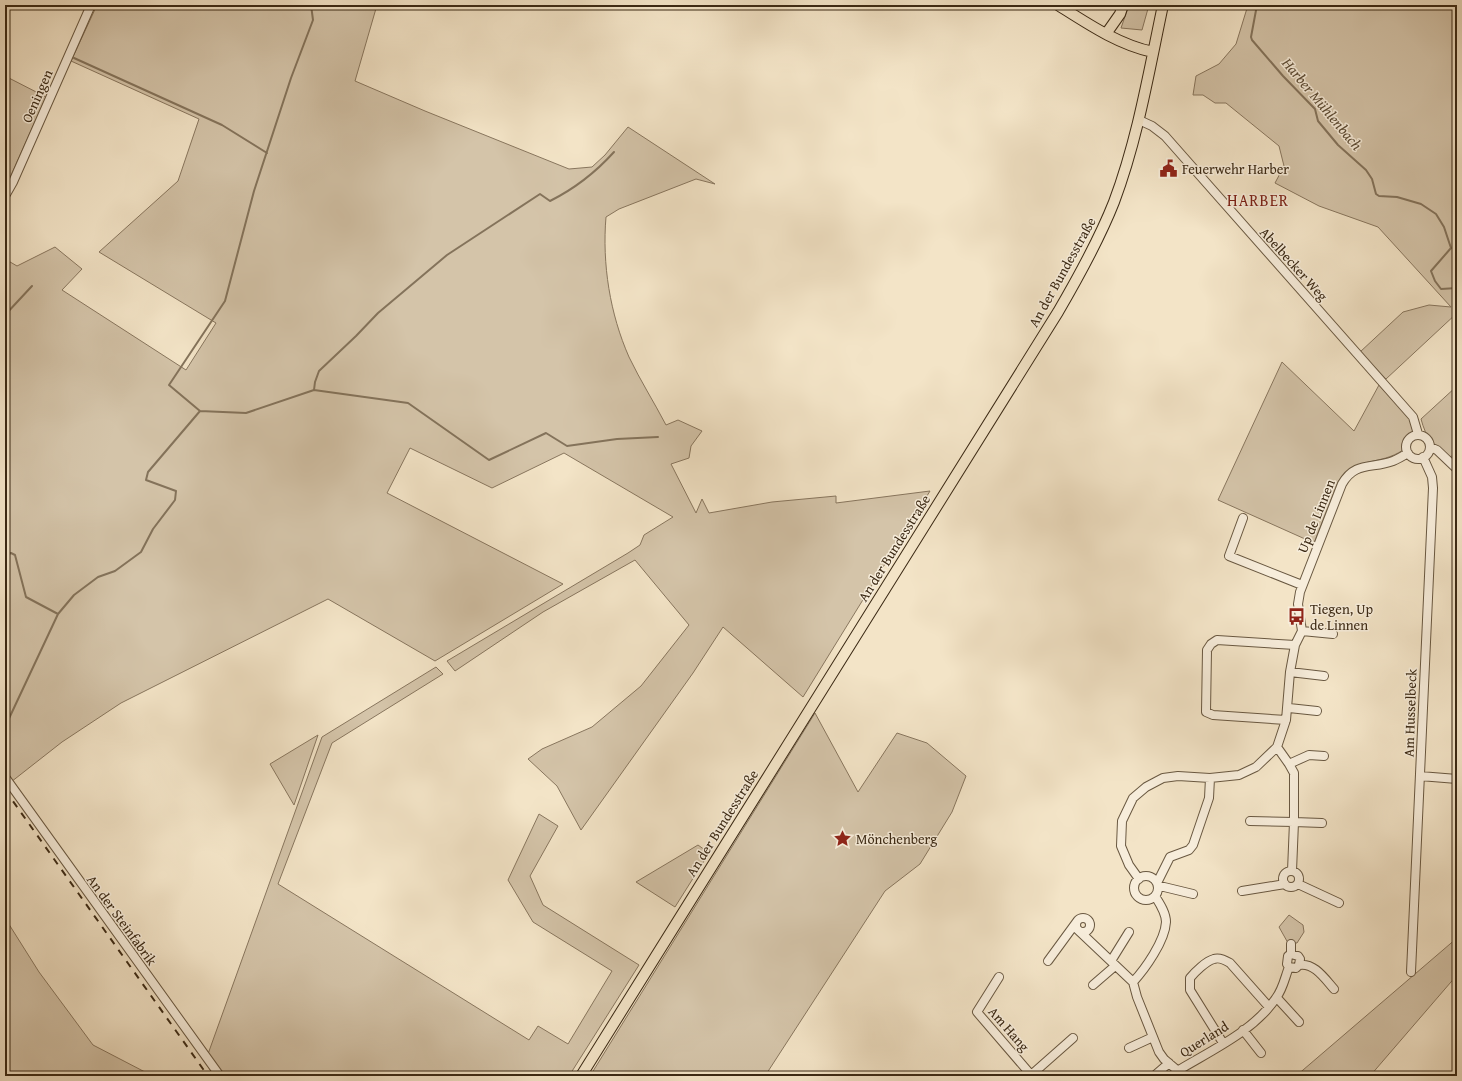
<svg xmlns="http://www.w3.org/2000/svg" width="1462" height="1081" viewBox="0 0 1462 1081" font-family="'Gentium Book Plus',serif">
<rect width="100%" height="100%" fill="#f3e4c7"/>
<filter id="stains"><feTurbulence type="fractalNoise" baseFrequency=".005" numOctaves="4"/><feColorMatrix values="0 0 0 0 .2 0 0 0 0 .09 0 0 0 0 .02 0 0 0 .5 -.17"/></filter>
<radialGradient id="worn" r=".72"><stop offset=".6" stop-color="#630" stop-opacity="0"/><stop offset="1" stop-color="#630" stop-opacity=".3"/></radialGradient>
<!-- green -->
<path fill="#d4c4a9" stroke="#88765e" d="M97 5H377L355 81 425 111 569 169 592 167 605 155 628 127 715 184 696 179 619 209 606 217C602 264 610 314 629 357 640 380 654 402 666 425L678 420 702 431 691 446 689 458 671 464 696 513 702 499 709 513 772 502 836 496V503L930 491 803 697 723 627 693 673 581 830 557 786 528 759 542 749 592 727 641 686 689 625 635 560 543 612 455 671 447 661 628 553 640 545 644 535 673 517 564 453 492 488 410 448 387 493 563 584 435 661 328 599 121 703 62 742 11 782 5 773V259L17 266 55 247 82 269 62 290 186 370 216 323 99 252 178 181 199 119 71 61Z
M1129 5H1149L1142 30 1121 28Z
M1248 5H1457V313L1386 379 1360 352 1403 312 1429 305 1451 307 1378 227 1319 206 1275 183 1284 166 1279 146 1226 103H1215L1203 95H1193L1196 76 1219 64 1236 44Z
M5 76 46 97 5 189Z
M1282 362 1354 431 1379 385 1410 419 1415 433C1406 435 1404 442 1403 450 1380 466 1354 456 1338 482L1314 543 1218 500Z
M1457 386V453L1450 457C1433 446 1426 438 1421 419Z
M436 667 443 674 332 743 278 884 529 1040 538 1026 568 1044 612 971 533 922 508 880 539 814 558 826 530 876 543 905 639 965 569 1076H225L208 1054 322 737Z
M815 713 858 792 897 733 927 743 966 776 952 812 920 864 885 891 765 1076H590Z
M318 735 294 805 270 764Z
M698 845 709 853 675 907 636 882Z
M1289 915 1303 925 1304 932 1297 943H1288L1279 927Z
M5 918 39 972 93 1045 145 1072 165 1076H5Z
M1457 938V975L1370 1076H1296Z"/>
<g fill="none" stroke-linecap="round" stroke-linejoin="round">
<!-- stream -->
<path stroke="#84735b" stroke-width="2" d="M311 5 313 20 291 78 254 191 225 301 169 385 200 411 246 413 314 390 408 403 489 460 546 433 567 446 617 439 658 437
M1257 5 1251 37 1252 40 1283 76 1315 109 1318 121 1338 145 1366 170 1372 179 1376 194 1379 196 1397 197 1421 204 1436 214 1444 227 1451 248 1431 271 1435 281 1441 289 1457 288
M74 58 222 125 267 153
M5 315 32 286
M314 390 315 382 319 371 356 336 378 313 447 255 540 194 550 201C576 188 595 173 614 152
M5 556 11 553 15 555 26 597 58 614
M5 727 58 614 74 595 98 577 115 571 141 552 153 529 175 500 176 491 146 480 148 472 200 411"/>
<defs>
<path id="minor" d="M1139 120 1152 126 1165 136 1413 417 1418 434
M5 196 13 182 91 5
M1406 447a12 12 0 1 1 24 0a12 12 0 1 1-24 0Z
M1430 447 1437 450 1457 469
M1243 518 1229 556 1302 585
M1302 631 1333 634
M1290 672 1324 676
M1289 708 1317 711
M1286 720 1213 715 1206 712 1207 650 1211 644 1217 640 1295 645
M1277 747 1289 764 1309 755 1324 756
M1420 776 1457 779
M5 777 220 1076
M1250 821 1294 822V773L1289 764
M1292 871 1294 822 1322 823
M1283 879a8 8 0 1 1 16 0a8 8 0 1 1-16 0Z
M1134 888a12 12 0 1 1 24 0a12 12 0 1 1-24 0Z
M1139 879 1129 865 1121 846 1122 821 1133 798 1146 787 1163 778 1178 776 1210 778 1239 775 1256 767 1277 747 1286 720 1290 672 1295 645 1302 631 1298 604 1300 592 1342 484C1355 461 1372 469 1393 461 1398 459 1403 456 1408 453
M1157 883 1170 857 1189 850 1193 845 1209 798 1210 778
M1298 884 1339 903
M1158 887H1164L1193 894
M1242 891 1285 884
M1076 925a7 7 0 1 1 14 0a7 7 0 1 1-14 0Z
M1077 929 1133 982 1137 997 1159 1052 1164 1059 1184 1076
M1291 944V954
M1048 961 1078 920
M1111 961 1129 932
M1299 965C1314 962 1325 979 1334 989
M1411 972 1433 488 1432 477 1423 457
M999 977 977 1012 1032 1076
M1133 982C1145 969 1165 941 1166 922 1166 913 1160 904 1155 896
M1093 985 1115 966
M1277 998 1299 1022
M1243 1030 1261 1053
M1223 1043 1190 990V978C1195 972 1206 961 1214 959 1219 957 1225 960 1230 963L1269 1007
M1129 1048 1153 1037
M1179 1070C1212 1050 1254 1031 1276 998 1283 989 1285 977 1289 967L1287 964 1288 956 1291 954 1298 956 1300 959 1299 965 1296 968 1289 967
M1030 1076 1073 1038
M1154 1076 1169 1063"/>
<path id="major" d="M1058 5C1088 24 1119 45 1153 52
M1106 34 1120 14 1123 5
M581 1076 1058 312C1079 276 1099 240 1114 202 1138 138 1149 71 1163 5"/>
</defs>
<!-- minor casing -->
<use href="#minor" stroke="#695841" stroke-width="10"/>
<!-- major casing -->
<use href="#major" stroke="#3b2914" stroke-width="12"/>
<!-- minor -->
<use href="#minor" stroke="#f7eddb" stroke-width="8"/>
<!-- major -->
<use href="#major" stroke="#f3e4c7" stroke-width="10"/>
<!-- rail -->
<path stroke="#3b2914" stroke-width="2" stroke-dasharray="7 7" stroke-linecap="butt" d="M5 790 208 1076"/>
</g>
<!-- icons -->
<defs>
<symbol id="civic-bare" viewBox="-9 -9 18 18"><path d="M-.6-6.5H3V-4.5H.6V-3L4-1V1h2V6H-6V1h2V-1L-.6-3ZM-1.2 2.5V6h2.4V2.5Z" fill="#8f2418" stroke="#f7eddb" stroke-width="2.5" paint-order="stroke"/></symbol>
<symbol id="bus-bare" viewBox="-9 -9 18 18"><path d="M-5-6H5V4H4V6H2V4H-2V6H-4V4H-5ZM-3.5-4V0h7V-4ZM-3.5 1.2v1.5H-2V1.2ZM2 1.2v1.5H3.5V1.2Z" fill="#8f2418" stroke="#f7eddb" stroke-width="2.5" paint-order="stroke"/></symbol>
<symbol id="sight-bare" viewBox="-9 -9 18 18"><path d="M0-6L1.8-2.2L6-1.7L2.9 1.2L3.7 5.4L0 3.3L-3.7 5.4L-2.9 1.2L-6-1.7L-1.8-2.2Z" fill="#8f2418" stroke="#f7eddb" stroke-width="2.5" paint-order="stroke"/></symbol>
</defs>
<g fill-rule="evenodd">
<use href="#civic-bare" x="1156" y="156" width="25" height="25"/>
<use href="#bus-bare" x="1284" y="604" width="25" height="25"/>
<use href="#sight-bare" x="830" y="826" width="25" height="25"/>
</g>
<g text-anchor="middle" stroke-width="3" stroke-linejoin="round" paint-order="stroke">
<!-- street labels -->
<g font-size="14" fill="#3b2914" stroke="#f7eddb">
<text transform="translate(37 96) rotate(-66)" y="5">Oeningen</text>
<text transform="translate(1294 264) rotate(48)" y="5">Abelbecker Weg</text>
<text transform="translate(1062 272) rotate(-61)" y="5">An der Bundesstraße</text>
<text transform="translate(1316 516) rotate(-68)" y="5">Up de Linnen</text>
<text transform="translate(894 548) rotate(-58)" y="5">An der Bundesstraße</text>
<text transform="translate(1410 713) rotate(-88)" y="5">Am Husselbeck</text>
<text transform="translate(722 823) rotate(-58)" y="5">An der Bundesstraße</text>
<text transform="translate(122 920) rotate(54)" y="5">An der Steinfabrik</text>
<text transform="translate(1009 1029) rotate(49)" y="5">Am Hang</text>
<text transform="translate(1204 1039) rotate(-32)" y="5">Querland</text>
</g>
<!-- poi labels -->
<g font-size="14" fill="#3b2914" stroke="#f7eddb" text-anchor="start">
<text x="1182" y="174">Feuerwehr Harber</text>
<text x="1310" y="614">Tiegen, Up<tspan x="1310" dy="16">de Linnen</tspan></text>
<text x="856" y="844">Mönchenberg</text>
</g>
<!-- water labels -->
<g font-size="15" font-style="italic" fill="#5f4e37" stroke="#f7eddb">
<text transform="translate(1322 104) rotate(50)" y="5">Harber Mühlenbach</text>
</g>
<!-- quarter labels -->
<g font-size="16" letter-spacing="1" fill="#7a1f14" stroke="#f7eddb">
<text x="1258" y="206">HARBER</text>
</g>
</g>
<!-- margin -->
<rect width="1462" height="1081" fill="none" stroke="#f3e4c7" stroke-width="20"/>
<rect x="6" y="6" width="1450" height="1069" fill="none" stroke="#3b2914" stroke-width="2"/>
<rect x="10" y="10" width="1442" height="1061" fill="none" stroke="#3b2914"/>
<rect width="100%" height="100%" filter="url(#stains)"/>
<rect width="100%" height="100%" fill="url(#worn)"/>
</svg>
